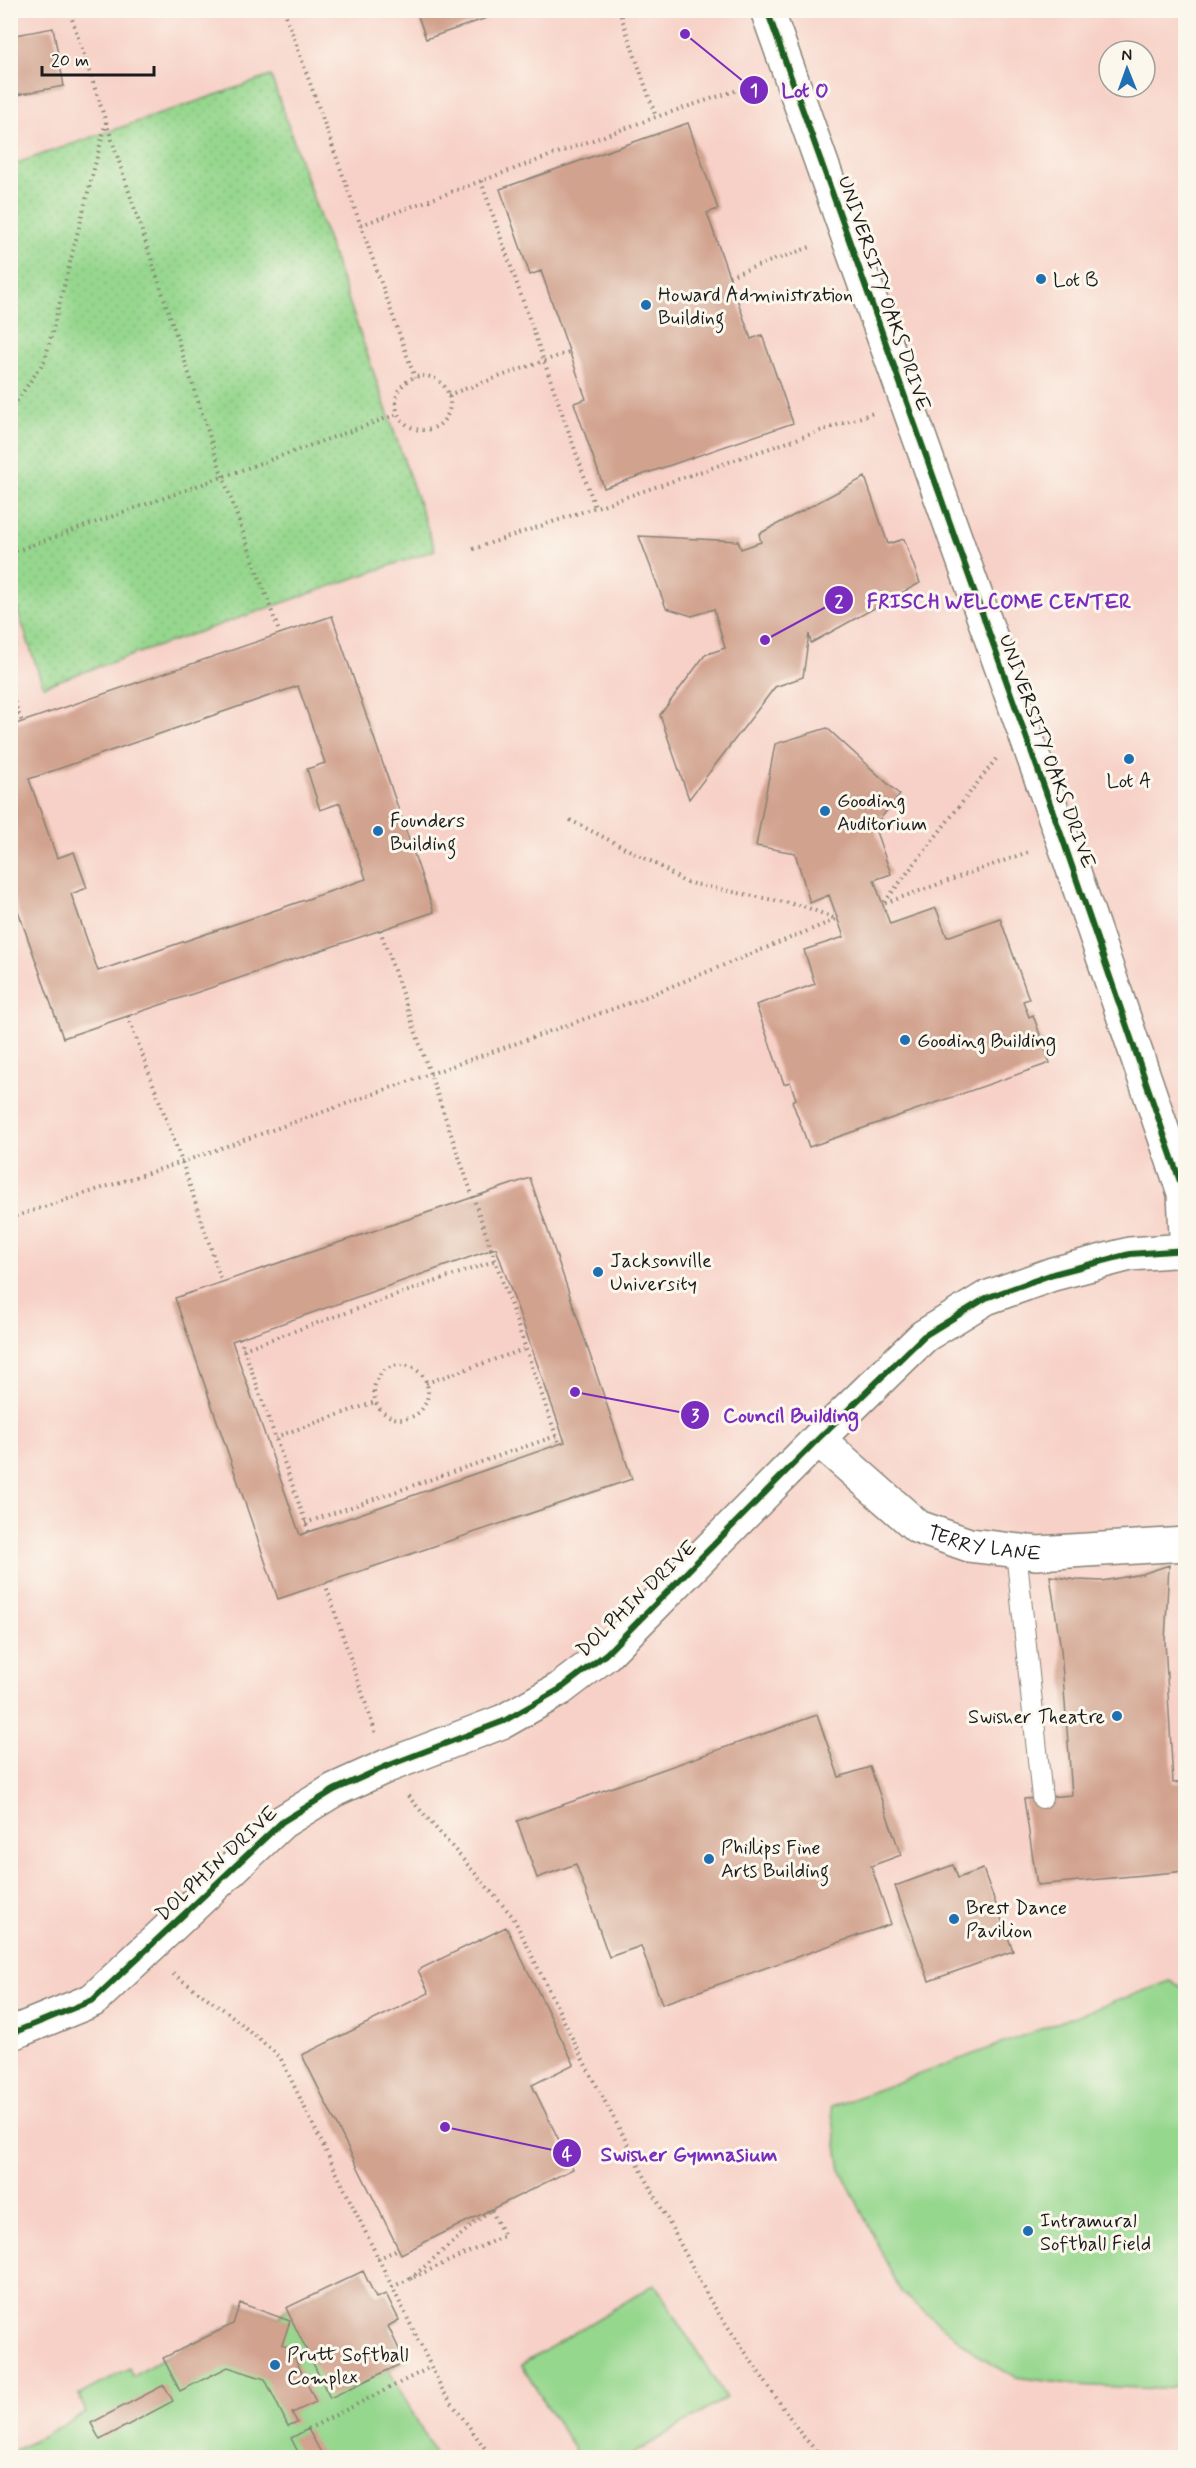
<svg xmlns="http://www.w3.org/2000/svg" width="1196" height="2468" viewBox="0 0 1196 2468" font-family="Mynerve,sans-serif">
<defs>
<pattern id="grass-dots" width="8" height="8" patternUnits="userSpaceOnUse" patternTransform="scale(1.5)"><rect width="8" height="8" fill="#96d78e"/><path d="M2 2h.1M6 6h.1" fill="none" stroke="#81b87a" stroke-width="1.8" stroke-linecap="round"/></pattern>
</defs>
<rect width="100%" height="100%" fill="#fbf7ec"/>
<filter id="ink" filterUnits="userSpaceOnUse"><feTurbulence type="fractalNoise" baseFrequency=".0167" numOctaves="2"/><feDisplacementMap in="SourceGraphic" scale="12" xChannelSelector="R" yChannelSelector="G"/><feConvolveMatrix kernelMatrix="1 2 1 2 8 2 1 2 1" color-interpolation-filters="sRGB"/></filter>
<filter id="wash" filterUnits="userSpaceOnUse"><feTurbulence type="fractalNoise" baseFrequency=".008" numOctaves="4" result="noise"/><feDisplacementMap in="SourceGraphic" scale="24" xChannelSelector="R" yChannelSelector="G"/><feGaussianBlur stdDeviation="1.35" result="paint"/><feColorMatrix in="noise" values="0 0 0 0 0 0 0 0 0 0 0 0 0 0 0 0 0 1.4 0 .05"/><feComposite in="paint" operator="in"/></filter>
<g filter="url(#wash)">
<rect width="100%" height="100%" fill="#f2e7ce"/>
<!-- built -->
<path fill="#f7d1c7" fill-rule="evenodd" d="M11 11H1185V2457H11ZM1109 51H1145V87H1109Z"/>
<!-- grass -->
<path fill="url(#grass-dots)" stroke="#597a55" stroke-width="1.5" d="M271 76 435 550 43 686 11 591V165Z"/>
<!-- park -->
<path fill="#96d78e" stroke="#597a55" stroke-width="1.5" d="M1170 1981 1186 1989 1185 2384 1161 2389 1076 2385 1015 2377 981 2358 901 2292 841 2170 831 2107Z
M363 2271 376 2298 386 2294 399 2320 388 2326 405 2362 389 2370 437 2457 12 2458 11 2453 86 2413 79 2395 129 2368 133 2377 163 2358 233 2324 240 2303 279 2317 286 2308Z
M655 2284 726 2398 628 2457H579L521 2365Z"/>
<g id="blocks">
<!-- building -->
<path fill="#d1a28e" fill-rule="evenodd" d="M416 10H507V11L426 39Z
M53 28 64 86 10 96V36Z
M688 123 718 209 707 213 751 339 762 335 793 423 604 488 574 403 586 399 541 271 530 275 500 189Z
M865 477 888 544 904 539 920 583 811 643 809 634 803 677 775 687 689 799 660 715 705 655 725 648 714 609 692 616 666 608 639 536 738 541 741 549 761 542 759 534Z
M332 616 434 912 63 1038 10 888V726ZM298 686 325 763 307 769 320 810 340 803 366 879 98 971 71 894 87 888 74 852 57 858 29 779Z
M827 728 900 795 874 826 891 874 874 880 890 924 936 908 947 937 1000 918 1029 999 1023 1001 1029 1017 1033 1015 1050 1063 809 1147 792 1101 796 1099 790 1082 784 1084 756 1005 815 984 804 950 844 937 829 895 810 903 795 853 756 846 775 744Z
M530 1178 632 1479 278 1599 175 1298ZM496 1248 565 1442 300 1535 232 1341Z
M1169 1565 1165 1641 1173 1783 1186 1782V1871L1037 1885 1024 1799 1072 1795 1061 1650 1050 1576 1077 1580 1102 1581 1142 1574Z
M817 1715 839 1777 870 1767 901 1855 871 1866 891 1924 662 2004 641 1946 609 1957 576 1864 537 1878 517 1821Z
M953 1865 958 1878 983 1869 1013 1951 929 1981 895 1886Z
M506 1927 574 2064 532 2085 573 2169 401 2254 302 2055 429 1993 418 1970Z
M363 2271 376 2298 386 2294 399 2320 388 2326 405 2362 330 2398 286 2308Z
M240 2303 290 2321 282 2345 290 2348 316 2402 292 2413 297 2422 288 2426 265 2379 228 2367 180 2391 163 2358 233 2324Z
M164 2385 173 2401 100 2440 91 2423Z
M308 2429 324 2458H301L291 2438Z"/>
</g>
</g>
<g filter="url(#ink)">
<use href="#blocks" fill-opacity="0" stroke="#878275" stroke-width="1.5"/>
<g fill="none" stroke-linecap="round" stroke-linejoin="round">
<defs>
<path id="service" d="M1016 1551 1042 1798"/>
<g id="minor">
<path d="M767 10 1063 840 1184 1193 1186 1235"/>
<path id="s1" d="M818 1439 918 1527 969 1545 1037 1553 1186 1544"/>
<path d="M10 2034 93 2000 282 1822 334 1790 387 1766 504 1721 560 1689 606 1654 818 1439 924 1336 986 1298 1053 1274 1130 1254 1186 1250"/>
</g>
</defs>
<!-- service casing -->
<use href="#service" stroke="#878275" stroke-width="22"/>
<!-- minor casing -->
<use href="#minor" stroke="#878275" stroke-width="36"/>
<!-- path -->
<path stroke="#878275" stroke-width="4" stroke-dasharray="1.5 4.5" stroke-linecap="butt" d="M284 10 415 378
M619 10 656 117
M106 122 223 477 280 634
M481 181 595 507
M361 225 656 117 756 84
M729 276 813 246
M396 403a27 27 0 1 1 54 0a27 27 0 1 1-54 0Z
M448 395 569 352
M10 411 45 360 106 122 69 10
M473 549 873 413
M10 553 398 414
M10 691 22 722
M996 759 883 904 1031 851
M570 820 660 866 684 882 803 906 836 919
M380 930 559 1444
M128 1016 182 1162 222 1282
M10 1218 182 1162 638 1000 837 919
M240 1338 309 1532
M243 1349 494 1261
M374 1392a27 27 0 1 1 54 0a27 27 0 1 1-54 0Z
M426 1383 525 1349
M275 1437 375 1402
M305 1523 556 1436
M325 1583 376 1734
M408 1796 513 1917 583 2060 711 2302 801 2434 823 2458
M173 1974 227 2012 280 2057 443 2391 492 2458
M378 2259 398 2249
M392 2287 504 2236 491 2209 409 2280
M308 2429 431 2367"/>
<!-- service -->
<use href="#service" stroke="#fff" stroke-width="20"/>
<!-- minor -->
<use href="#minor" stroke="#fff" stroke-width="33"/>
<defs>
<path id="cycleway" d="M767 10 1063 840 1184 1193 1186 1235
M10 2034 93 2000 282 1822 334 1790 387 1766 504 1721 560 1689 606 1654 818 1439 924 1336 986 1298 1053 1274 1130 1254 1186 1250"/>
</defs>
<!-- cycleway casing -->
<use href="#cycleway" stroke="#fbf7ec" stroke-width="10"/>
<!-- cycleway -->
<use href="#cycleway" stroke="#1b5e20" stroke-width="6"/>
</g>
</g>
<!-- markers -->
<g fill="#1f6fb2" stroke="#fbf7ec" stroke-width="2">
<circle cx="1041" cy="279" r="6"/>
<circle cx="646" cy="305" r="6"/>
<circle cx="1129" cy="759" r="6"/>
<circle cx="825" cy="811" r="6"/>
<circle cx="378" cy="831" r="6"/>
<circle cx="905" cy="1040" r="6"/>
<circle cx="598" cy="1272" r="6"/>
<circle cx="1117" cy="1716" r="6"/>
<circle cx="709" cy="1859" r="6"/>
<circle cx="954" cy="1919" r="6"/>
<circle cx="1028" cy="2231" r="6"/>
<circle cx="275" cy="2365" r="6"/>
</g>
<g text-anchor="middle" stroke-width="6" stroke-linejoin="round" paint-order="stroke">
<!-- poi labels -->
<g font-size="20" fill="#1c1c1c" stroke="#fbf7ec" text-anchor="start">
<text x="1053" y="286">Lot B</text>
<text x="658" y="301">Howard Administration<tspan x="658" dy="23">Building</tspan></text>
<text x="1129" y="787" text-anchor="middle">Lot A</text>
<text x="837" y="807">Gooding<tspan x="837" dy="23">Auditorium</tspan></text>
<text x="390" y="827">Founders<tspan x="390" dy="23">Building</tspan></text>
<text x="917" y="1047">Gooding Building</text>
<text x="610" y="1267">Jacksonville<tspan x="610" dy="23">University</tspan></text>
<text x="1105" y="1723" text-anchor="end">Swisher Theatre</text>
<text x="721" y="1854">Phillips Fine<tspan x="721" dy="23">Arts Building</tspan></text>
<text x="966" y="1914">Brest Dance<tspan x="966" dy="23">Pavilion</tspan></text>
<text x="1040" y="2227">Intramural<tspan x="1040" dy="23">Softball Field</tspan></text>
<text x="287" y="2361">Prutt Softball<tspan x="287" dy="23">Complex</tspan></text>
</g>
<!-- street labels -->
<g font-size="20" fill="#1c1c1c" stroke="#fbf7ec">
<text transform="translate(885 293) rotate(71)" y="7">UNIVERSITY OAKS DRIVE</text>
<text transform="translate(1048 751) rotate(70)" y="7">UNIVERSITY OAKS DRIVE</text>
<text dy="7" stroke="none"><textPath href="#s1" startOffset="202">TERRY LANE</textPath></text>
<text transform="translate(636 1598) rotate(-44)" y="7">DOLPHIN DRIVE</text>
<text transform="translate(216 1863) rotate(-43)" y="7">DOLPHIN DRIVE</text>
</g>
</g>
<!-- callouts -->
<path fill="none" stroke="#7b2cbf" stroke-width="2" d="M685 34L754 90M765 640L839 600M575 1392L695 1415M445 2127L567 2153"/>
<g fill="#7b2cbf" stroke="#fbf7ec" stroke-width="2">
<circle cx="685" cy="34" r="6"/>
<circle cx="765" cy="640" r="6"/>
<circle cx="575" cy="1392" r="6"/>
<circle cx="445" cy="2127" r="6"/>
<circle cx="754" cy="90" r="15"/>
<circle cx="839" cy="600" r="15"/>
<circle cx="695" cy="1415" r="15"/>
<circle cx="567" cy="2153" r="15"/>
</g>
<g font-size="18" text-anchor="middle" font-weight="bold" fill="#fff">
<text x="754" y="96">1</text>
<text x="839" y="607">2</text>
<text x="695" y="1421">3</text>
<text x="567" y="2160">4</text>
</g>
<g font-size="21" text-anchor="middle" font-weight="bold" fill="#7b2cbf" stroke="#fbf7ec" stroke-width="6" stroke-linejoin="round" paint-order="stroke">
<text x="805" y="97">Lot O</text>
<text x="999" y="608">FRISCH WELCOME CENTER</text>
<text x="791" y="1422">Council Building</text>
<text x="689" y="2161">Swisher Gymnasium</text>
</g>
<!-- margin -->
<rect width="1196" height="2468" fill="none" stroke="#fbf7ec" stroke-width="36"/>
<!-- north arrow -->
<g transform="translate(1127 69) rotate(359)"><circle r="28" fill="#fbf7ec" stroke="#a29f99" stroke-width="1.5"/>
<path d="M0-4.5L10 22L0 15L-10 22Z" fill="#1f6fb2"/>
<text y="-9" font-size="16" font-weight="bold" text-anchor="middle" fill="#1c1c1c">N</text>
</g>
<!-- scale -->
<path d="M42 66v9h112v-9" fill="none" stroke="#1c1c1c" stroke-width="3"/>
<text x="51" y="66" font-size="18" fill="#1c1c1c" stroke="#fbf7ec" stroke-width="4.5" paint-order="stroke">20 m</text>
</svg>
